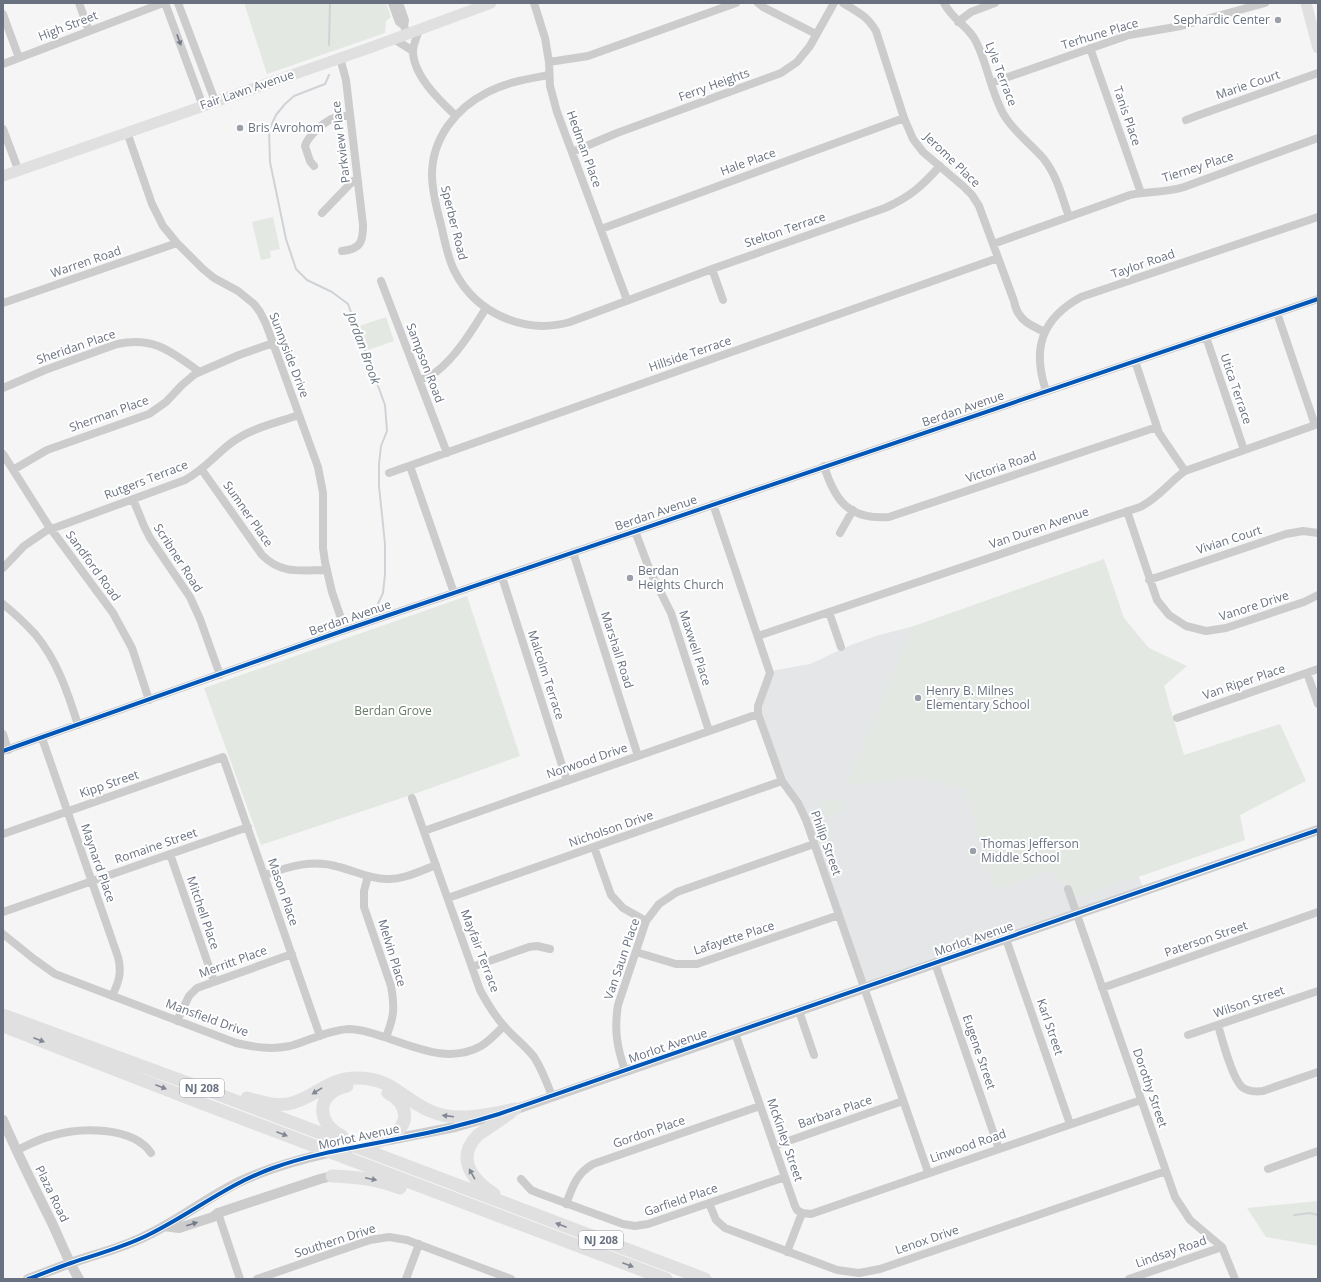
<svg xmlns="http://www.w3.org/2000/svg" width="1321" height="1282" viewBox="0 0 1321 1282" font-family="'Open Sans',sans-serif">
<rect width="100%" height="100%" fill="#f5f5f5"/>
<!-- built -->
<path fill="#e5e6e7" d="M914 626 1091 745 1144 891 864 988 802 812 787 789 758 714 770 673 776 670 810 664 851 645 879 635Z"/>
<!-- green -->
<path fill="#e4e8e3" d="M244 3H386L391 17 386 21 385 33 267 74Z
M273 217 280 249 270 251 271 258 261 260 252 222Z
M386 317 394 341 368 350 359 326Z
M1104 559 1124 618 1149 648 1187 666 1164 686 1184 755 1280 724 1306 781 1240 815 1245 840 1072 900 1068 889 1052 871 995 889 966 789 916 777 846 786 914 626Z
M467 596 520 756 417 793 261 845 204 688Z
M839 797 843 812 826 817 822 802Z
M1318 1201V1246L1266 1237 1247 1208Z"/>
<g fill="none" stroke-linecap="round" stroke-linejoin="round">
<!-- stream -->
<path stroke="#cfd3d7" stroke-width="2" d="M329 45 330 3
M329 75 325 84 294 96 285 104 276 115 269 130 270 162 286 239 296 269 307 280 332 292 348 304 385 405 387 431 381 446 379 464V486L385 544V574L383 593 377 606
M1294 1215 1310 1213 1318 1215"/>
<!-- minor -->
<path stroke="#cccccd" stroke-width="8" d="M79 3 89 31
M165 3 203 106
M178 3 215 101
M392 3 399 22 404 26 407 34
M399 3 405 20 404 26
M534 3 545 38 549 62 550 86 557 112 627 300
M758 3 763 7 816 34
M843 3C859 13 866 15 876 31L904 118 913 139 923 152 963 186 972 195 979 206 1014 301C1017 319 1029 325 1045 332
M944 3C952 19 965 24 974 38 987 60 990 91 1004 115 1014 132 1030 143 1043 158 1057 175 1062 197 1069 217
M3 14 19 58
M958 22 971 12 995 3
M419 30C417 37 413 45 413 51 413 75 439 100 455 115
M394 39 413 51
M1090 48 1141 193
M340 58 346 80 363 225C363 242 361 249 342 251
M549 62 588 56 736 3
M3 64 163 3
M549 75C528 79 507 82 488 92 456 108 432 138 432 175 432 192 437 209 441 225 445 241 447 257 455 272 476 313 524 335 570 322L712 269 885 208C910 197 922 186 940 166
M991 83 1129 35 1181 26 1265 3
M1186 120 1199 115 1318 73
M3 129 18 169
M127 132 152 204 163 226 177 243 203 269 214 278 238 291 254 304 260 312 266 324 318 467 323 493V548L325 562 332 592 345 630
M572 152 617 133 781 73 797 62 810 46 834 3
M314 166 310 161 305 146C308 136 322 124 331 119 337 117 344 116 350 115
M322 213 350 184 357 178
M601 229 904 118
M993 244 1130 195C1148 191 1166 193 1184 187L1318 138
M712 269 723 300
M381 281 447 453
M3 303 177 243
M1277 313 1315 425
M1206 337 1244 450
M1135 361 1159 433 1185 471
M419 380C425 378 431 376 436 372 456 357 473 329 486 308
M3 388 45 370 117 344C155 336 171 352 200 372
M1046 391C1032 349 1041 319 1081 297L1318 217
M3 454 48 525 113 613 132 648 149 700
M410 466 454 593
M824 466C835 501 849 520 889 517L1157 427
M13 470 47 450 149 414 166 402 182 385 195 374 239 355 273 343
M202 470 262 555C282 575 301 570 327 570
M389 473 998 258
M133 499 144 526 150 538 190 597 200 619 220 675
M713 504 770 673 758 706V714L782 781 798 803 806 820 928 1172
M1127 511 1157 600 1169 615 1186 626 1206 631 1226 628 1304 602 1318 595
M635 531 650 571 671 613 709 731
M840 533 853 510
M573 552 638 756
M3 568 24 546 46 531 185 480C205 469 214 456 231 443 251 428 276 423 299 415
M502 577 567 781
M1149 580 1286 534 1303 531 1318 533
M3 604C14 613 25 623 35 634 57 660 68 693 78 725
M829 612 841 647
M758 636 1140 507C1159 498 1169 482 1185 471L1318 424
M1307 673 1318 704
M1177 718 1318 669
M3 734 8 750
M42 738 118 957C122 972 119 982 112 996
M3 751 345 630 1318 299
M412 798 480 990C487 1003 494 1015 504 1026 513 1037 525 1045 534 1057 542 1069 547 1083 552 1096
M424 831 758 714
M3 834 223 757 320 1036
M594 847 611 895 623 908 646 921
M170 854 214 981
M265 875C290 866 313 859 339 867 355 871 370 879 386 879 403 880 420 871 436 865
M368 876 364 891V907L391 986C395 1008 394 1017 386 1037
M1068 889 1175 1197 1190 1220 1222 1247 1235 1279
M448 898 782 781
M3 912 248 827
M3 934 34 959 55 974 236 1043C254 1047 271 1050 290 1046 309 1041 328 1030 349 1029 361 1029 372 1033 384 1037 415 1047 449 1064 481 1046 490 1041 496 1033 504 1026
M1006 939 1070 1124
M636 952 676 964H697L839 915
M935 963 999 1149
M472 967 529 947 537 946 550 949
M1102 988 1318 912
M799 1011 814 1055
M177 1021 189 996 197 988 292 954
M1218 1025C1222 1039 1232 1078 1242 1087 1248 1092 1255 1092 1263 1091L1318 1072
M735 1033 795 1206 797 1210 802 1213
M1188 1035 1318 991
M625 1071C617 1047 614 1030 618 1005L646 921 659 904 677 892 814 844
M774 1146 903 1101
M17 1150C28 1145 39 1139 51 1136 79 1127 133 1126 151 1153
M1268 1169 1318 1151
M521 1179 531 1190 538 1193 623 1224 635 1226 648 1224 785 1177
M709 1203 716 1220 725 1228 837 1270 859 1273 880 1269 1166 1171
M566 1204C573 1186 576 1174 593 1164L760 1106
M218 1213 240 1279
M802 1213 811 1214 1141 1100
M787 1252 802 1213
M257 1279 370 1240 389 1237 407 1240 511 1279
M406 1279 419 1244
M1129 1279 1222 1247"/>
<!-- tertiary -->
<path stroke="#cccccd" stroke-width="10" d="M508 1112 1318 830
M3 1120C18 1155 35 1189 52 1223 61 1242 68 1261 79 1279
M384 1141 455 1127 483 1119
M164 1226 179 1228 213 1217 218 1213 320 1179 332 1176
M28 1279C42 1274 56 1268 71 1263 93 1255 115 1250 137 1240 173 1225 204 1199 239 1182 277 1164 318 1155 358 1146"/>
<!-- secondary -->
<path stroke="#e0e0e1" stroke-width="11" d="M1306 3 1318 48
M3 176 372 47 491 3"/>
<!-- trunk -->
<path stroke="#e0e0e1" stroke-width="13" d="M3 1015 207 1090 705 1279
M3 1026 201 1103 666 1279
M247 1098C262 1102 277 1107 292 1103 317 1096 328 1078 357 1078 392 1078 400 1097 428 1110 454 1123 487 1115 515 1109
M342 1136C315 1123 316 1092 347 1086
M374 1143C379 1141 385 1140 389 1137 411 1125 409 1104 388 1093
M332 1176C357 1177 377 1179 400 1188
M494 1194C472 1180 455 1158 478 1135L510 1113"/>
<defs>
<path id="cycleway" d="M3 751 345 630 1318 299
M28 1279C42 1274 56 1268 71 1263 97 1254 125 1247 150 1234 192 1213 228 1184 273 1168 314 1153 359 1147 402 1138 435 1132 467 1124 499 1114L1318 830"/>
</defs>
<!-- cycleway casing -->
<use href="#cycleway" stroke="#fff" stroke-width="6"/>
<!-- cycleway -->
<use href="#cycleway" stroke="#0057b8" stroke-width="4"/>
</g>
<!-- one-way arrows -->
<defs><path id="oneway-solid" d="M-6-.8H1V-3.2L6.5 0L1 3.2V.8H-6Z"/></defs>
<g fill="#737a89">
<use href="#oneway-solid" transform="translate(179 40) rotate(70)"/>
<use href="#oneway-solid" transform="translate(192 1224) rotate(-17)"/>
</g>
<g fill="#818794">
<use href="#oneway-solid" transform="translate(39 1040) rotate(21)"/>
<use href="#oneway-solid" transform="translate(161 1087) rotate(21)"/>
<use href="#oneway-solid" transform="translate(317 1091) rotate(148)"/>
<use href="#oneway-solid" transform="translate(448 1116) rotate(-173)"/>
<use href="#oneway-solid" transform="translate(282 1134) rotate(21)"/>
<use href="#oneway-solid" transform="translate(472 1174) rotate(-119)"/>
<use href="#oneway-solid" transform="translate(371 1179) rotate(12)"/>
<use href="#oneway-solid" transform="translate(561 1225) rotate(-159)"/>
<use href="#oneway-solid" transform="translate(628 1265) rotate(21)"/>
</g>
<!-- markers -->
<g fill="#9a9faa" stroke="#fff" stroke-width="1.5">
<circle cx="1278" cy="20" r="4"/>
<circle cx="240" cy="128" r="4"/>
<circle cx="630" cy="578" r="4"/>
<circle cx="918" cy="698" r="4"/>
<circle cx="973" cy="851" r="4"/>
</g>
<g text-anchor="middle" stroke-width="4" stroke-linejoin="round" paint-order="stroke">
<!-- shield labels -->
<g fill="#fff" stroke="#969ca7" stroke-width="1">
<rect x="180" y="1079" width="44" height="18" rx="3"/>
<rect x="579" y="1231" width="44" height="18" rx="3"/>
</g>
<g font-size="11" font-weight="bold" fill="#697181">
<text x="202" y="1092">NJ 208</text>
<text x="601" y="1244">NJ 208</text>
</g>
<!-- poi labels -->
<g font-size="12" fill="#697181" stroke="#fff" text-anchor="start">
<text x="1270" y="24" text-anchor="end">Sephardic Center</text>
<text x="248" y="132">Bris Avrohom</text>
<text x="638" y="575">Berdan<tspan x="638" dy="14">Heights Church</tspan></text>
<text x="926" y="695">Henry B. Milnes<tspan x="926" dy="14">Elementary School</tspan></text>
<text x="981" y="848">Thomas Jefferson<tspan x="981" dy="14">Middle School</tspan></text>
</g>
<!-- street labels -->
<g font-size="12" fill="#697181" stroke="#fff">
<text transform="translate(68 26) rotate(-21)" y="4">High Street</text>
<text transform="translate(1100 34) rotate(-17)" y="4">Terhune Place</text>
<text transform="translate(1001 74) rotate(69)" y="4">Lyle Terrace</text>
<text transform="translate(714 85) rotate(-20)" y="4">Ferry Heights</text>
<text transform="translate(1248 85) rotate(-19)" y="4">Marie Court</text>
<text transform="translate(247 90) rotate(-19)" y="4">Fair Lawn Avenue</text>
<text transform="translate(1127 116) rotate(71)" y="4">Tanis Place</text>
<text transform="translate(341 142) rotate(-97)" y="4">Parkview Place</text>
<text transform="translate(584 149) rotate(70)" y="4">Hedman Place</text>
<text transform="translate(952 160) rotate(44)" y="4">Jerome Place</text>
<text transform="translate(748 162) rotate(-20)" y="4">Hale Place</text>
<text transform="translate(1198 167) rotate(-18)" y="4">Tierney Place</text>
<text transform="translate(454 223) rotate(76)" y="4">Sperber Road</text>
<text transform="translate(785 230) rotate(-19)" y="4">Stelton Terrace</text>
<text transform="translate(86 262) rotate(-19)" y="4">Warren Road</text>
<text transform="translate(1143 264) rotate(-19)" y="4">Taylor Road</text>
<text transform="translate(76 347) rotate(-19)" y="4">Sheridan Place</text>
<text transform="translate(690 354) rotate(-19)" y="4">Hillside Terrace</text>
<text transform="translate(289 355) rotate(69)" y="4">Sunnyside Drive</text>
<text transform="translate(425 363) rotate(69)" y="4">Sampson Road</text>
<text transform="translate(1236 389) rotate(71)" y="4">Utica Terrace</text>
<text transform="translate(963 409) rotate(-19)" y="4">Berdan Avenue</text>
<text transform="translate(109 414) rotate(-20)" y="4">Sherman Place</text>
<text transform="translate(1001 467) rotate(-19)" y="4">Victoria Road</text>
<text transform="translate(146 480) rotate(-21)" y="4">Rutgers Terrace</text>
<text transform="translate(656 513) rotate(-19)" y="4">Berdan Avenue</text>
<text transform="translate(248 514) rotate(55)" y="4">Sumner Place</text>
<text transform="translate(1039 528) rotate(-19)" y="4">Van Duren Avenue</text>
<text transform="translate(1229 540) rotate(-18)" y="4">Vivian Court</text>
<text transform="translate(178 558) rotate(57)" y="4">Scribner Road</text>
<text transform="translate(93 566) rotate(54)" y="4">Sandford Road</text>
<text transform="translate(1254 606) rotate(-18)" y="4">Vanore Drive</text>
<text transform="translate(350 618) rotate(-19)" y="4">Berdan Avenue</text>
<text transform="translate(695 648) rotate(72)" y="4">Maxwell Place</text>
<text transform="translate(617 650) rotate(72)" y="4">Marshall Road</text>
<text transform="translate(546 675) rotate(72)" y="4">Malcolm Terrace</text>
<text transform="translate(1244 682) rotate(-19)" y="4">Van Riper Place</text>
<text transform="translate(587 761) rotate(-19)" y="4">Norwood Drive</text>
<text transform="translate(109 784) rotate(-19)" y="4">Kipp Street</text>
<text transform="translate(611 829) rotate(-19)" y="4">Nicholson Drive</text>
<text transform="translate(826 843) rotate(70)" y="4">Philip Street</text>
<text transform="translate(156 846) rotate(-19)" y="4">Romaine Street</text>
<text transform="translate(98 863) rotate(71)" y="4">Maynard Place</text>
<text transform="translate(283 892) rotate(71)" y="4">Mason Place</text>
<text transform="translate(203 913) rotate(71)" y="4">Mitchell Place</text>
<text transform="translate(734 938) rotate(-18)" y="4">Lafayette Place</text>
<text transform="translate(974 939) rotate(-19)" y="4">Morlot Avenue</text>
<text transform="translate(1206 939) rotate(-19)" y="4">Paterson Street</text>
<text transform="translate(480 951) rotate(69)" y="4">Mayfair Terrace</text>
<text transform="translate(392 953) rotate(73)" y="4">Melvin Place</text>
<text transform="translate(622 959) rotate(-71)" y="4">Van Saun Place</text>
<text transform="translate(233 962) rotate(-20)" y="4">Merritt Place</text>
<text transform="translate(1249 1002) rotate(-19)" y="4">Wilson Street</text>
<text transform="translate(207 1018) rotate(20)" y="4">Mansfield Drive</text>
<text transform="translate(1050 1027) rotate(71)" y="4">Karl Street</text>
<text transform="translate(668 1046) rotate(-19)" y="4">Morlot Avenue</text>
<text transform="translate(979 1052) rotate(71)" y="4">Eugene Street</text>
<text transform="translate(1150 1088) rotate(71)" y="4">Dorothy Street</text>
<text transform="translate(835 1112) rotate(-19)" y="4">Barbara Place</text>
<text transform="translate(649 1132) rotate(-19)" y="4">Gordon Place</text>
<text transform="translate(359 1137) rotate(-12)" y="4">Morlot Avenue</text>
<text transform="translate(785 1140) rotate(71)" y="4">McKinley Street</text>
<text transform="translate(968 1146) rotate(-19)" y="4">Linwood Road</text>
<text transform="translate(52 1194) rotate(64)" y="4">Plaza Road</text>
<text transform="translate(681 1200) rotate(-19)" y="4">Garfield Place</text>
<text transform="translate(927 1240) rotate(-19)" y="4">Lenox Drive</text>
<text transform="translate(335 1241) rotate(-18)" y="4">Southern Drive</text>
<text transform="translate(1171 1252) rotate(-19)" y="4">Lindsay Road</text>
</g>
<!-- park labels -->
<g font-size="12" fill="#677967" stroke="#fff">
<text x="393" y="715">Berdan Grove</text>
</g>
<!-- water labels -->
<g font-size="13" font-style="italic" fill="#6a7884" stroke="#fff">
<text transform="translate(364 348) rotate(70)" y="5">Jordan Brook</text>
</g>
</g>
<!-- border -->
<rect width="1321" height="1282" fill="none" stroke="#697181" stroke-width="8"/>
</svg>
